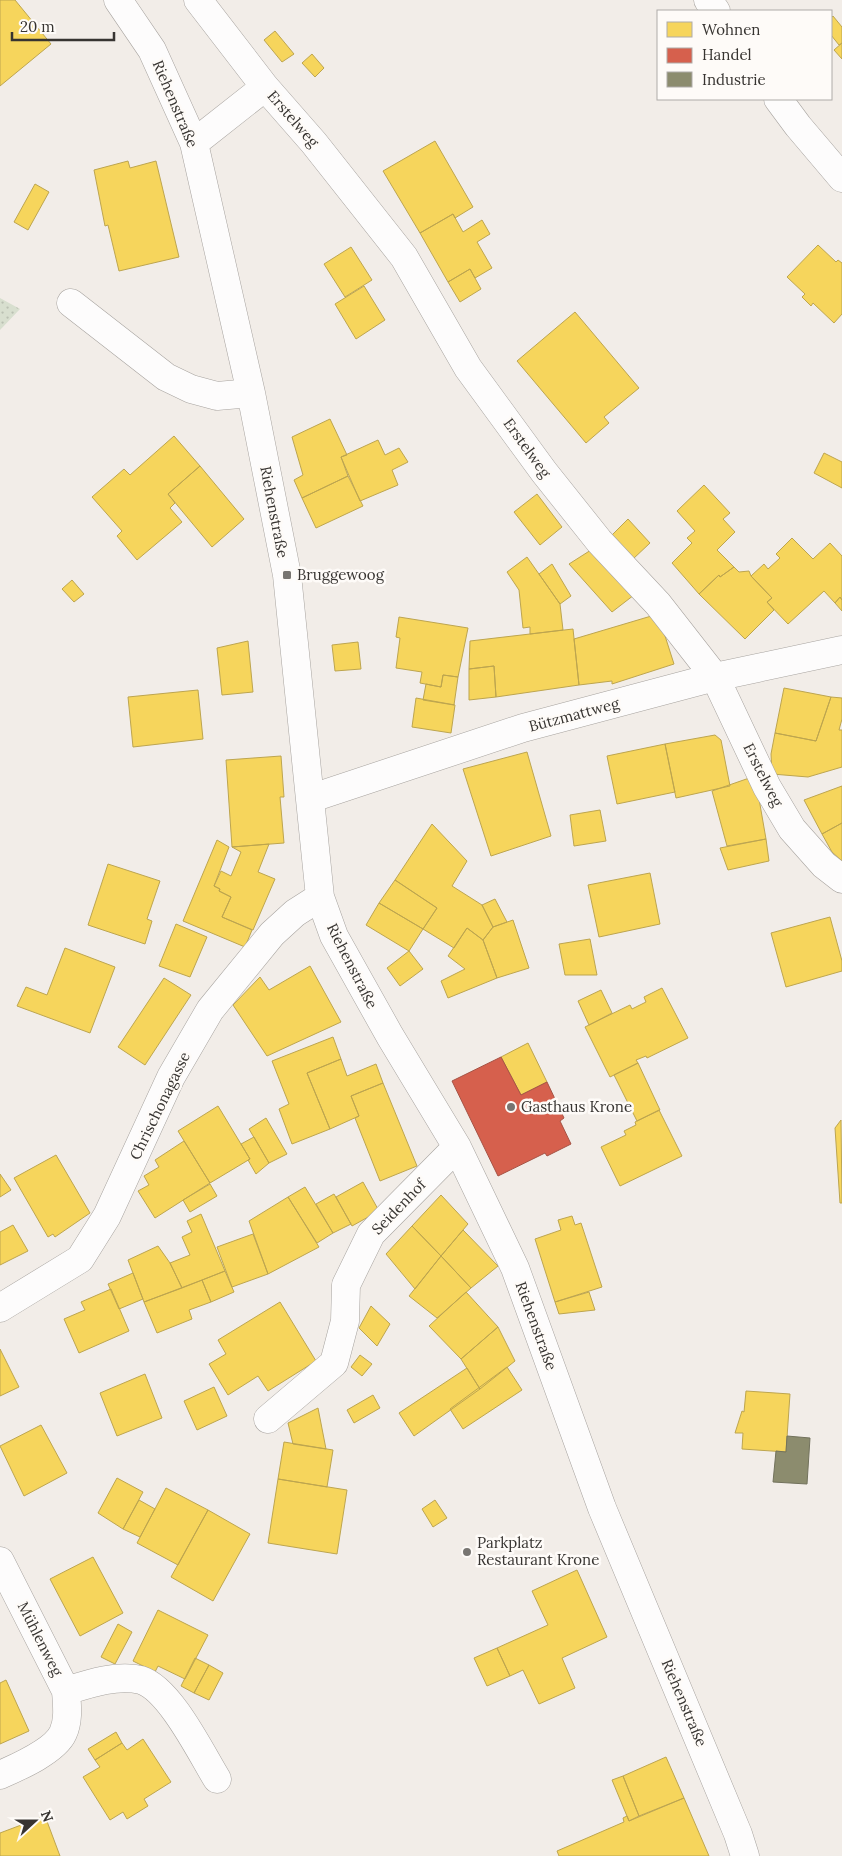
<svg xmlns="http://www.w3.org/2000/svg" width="842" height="1856" viewBox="0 0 842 1856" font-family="Lora,serif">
<defs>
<pattern id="grass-dots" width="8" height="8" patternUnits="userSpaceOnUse" patternTransform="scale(1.25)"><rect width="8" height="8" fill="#d8dfcf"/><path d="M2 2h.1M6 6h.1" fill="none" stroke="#bac0b2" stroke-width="1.8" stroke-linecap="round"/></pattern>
</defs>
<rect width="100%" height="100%" fill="#f2ede8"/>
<!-- grass -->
<path fill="url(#grass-dots)" d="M0 298 20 309 0 330Z"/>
<!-- homes -->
<path fill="#f6d55c" stroke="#bda54f" d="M0 0H15L51 44 0 86Z
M833 16 842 27V43L839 45 831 35V18Z
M275 31 294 54 282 62 264 40Z
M842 43V59L834 50Z
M312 54 324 68 315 77 302 63Z
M435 141 473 207 455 218 453 214 420 233 383 171Z
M128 161 130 168 156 161 179 257 119 271 108 225 105 226 94 170Z
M35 184 49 192 28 230 14 222Z
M453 214 463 232 482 220 490 234 477 242 492 268 475 278 470 269 448 282 420 233Z
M818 245 836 262 838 260 842 263V314L834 323 813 303 811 306 802 297 805 294 787 277Z
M351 247 372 280 345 297 324 264Z
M470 269 481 289 460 302 448 282Z
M364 286 385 320 356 339 335 304Z
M575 312 639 388 604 417 609 423 586 443 517 361Z
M330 419 347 455 341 457 348 476 302 498 294 480 303 475 292 437Z
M174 436 200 466 168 494 175 503 170 508 182 522 137 560 117 536 122 531 92 497 124 469 130 475Z
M378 440 385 455 399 448 408 462 392 470 398 485 360 501 341 457Z
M824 453 842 462V488L814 473Z
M200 466 244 519 212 547 168 494Z
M348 476 363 506 316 528 302 498Z
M704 485 730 513 723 519 735 532 717 550 734 567 720 577 719 575 699 594 672 563 692 543 687 538 695 531 677 511Z
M537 494 562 527 540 545 514 512Z
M628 519 650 543 633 559 611 536Z
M792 538 813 559 830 543 842 556V600L840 597 835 603 824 591 788 624 767 602 772 598 751 576 764 564 768 569 780 558 776 554Z
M591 550 634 595 612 612 569 564Z
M527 557 560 604 563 630 530 634V627L523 628 519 590 507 572Z
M552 564 571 596 560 604 539 574Z
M734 567 739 572 749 571 751 576 772 598 767 602 774 610 745 639 699 594 719 575 720 577Z
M72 580 84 594 74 602 62 589Z
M840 597 842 600V611L835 603Z
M658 614 674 664 612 684V681L579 685 574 639Z
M399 617 468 628 458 677 443 675 441 687 420 683 422 672 396 668 400 638 396 637Z
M573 629 579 685 496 697 494 666 469 669 470 641Z
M248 641 253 692 222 695 217 648Z
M358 642 361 669 335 671 332 645Z
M494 666 496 697 469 700V669Z
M443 675 458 677 454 705 423 700 426 684 441 687Z
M784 688 831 697 816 741 775 733Z
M198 690 203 739 133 747 128 697Z
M831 697 842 698V719L839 730H842V767L808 777 772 774 771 754 775 733 816 741Z
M416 698 455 705 451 733 412 727Z
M715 735 721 740 730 786 676 798 665 744Z
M665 744 675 792 617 804 607 756Z
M527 752 551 836 491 856 463 769Z
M281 756 284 797H280L284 843 232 847 226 760Z
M755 776 766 839 727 846 712 791Z
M842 786V823L822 834 804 800Z
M600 810 606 841 574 846 570 815Z
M842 823V861L832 852 822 834Z
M432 824 467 861 452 886 482 905 493 927 483 940 467 928 454 948 423 929 437 908 395 880Z
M766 839 769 861 728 870 720 848Z
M217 840 229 847 214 886 220 889 219 891 231 897 222 917 252 930 245 947 183 921Z
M269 844 258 872 275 879 253 930 222 917 231 897 219 891 220 889 214 886 221 871 231 876 241 852 232 847Z
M108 864 160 881 147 919 152 921 145 944 88 925Z
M650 873 660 924 599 937 588 885Z
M395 880 437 908 423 929 379 903Z
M495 899 507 922 493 927 482 905Z
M379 903 423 929 409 951 366 925Z
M830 917 842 961V971L786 987 771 933Z
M513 920 529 968 497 978 483 940 493 927Z
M176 924 207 937 190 977 159 966Z
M467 928 483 940 497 978 448 998 441 981 465 969 448 956Z
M590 939 597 975H565L559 944Z
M65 948 115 967 90 1033 17 1006 26 987 47 995Z
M409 951 423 969 400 986 387 968Z
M310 966 341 1022 267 1056 233 1005 260 977 269 990Z
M164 978 191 995 145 1065 118 1047Z
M662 988 688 1038 647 1058 646 1056 636 1060 638 1063 610 1077 585 1027 630 1005 632 1009 646 1002 644 997Z
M601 990 612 1013 589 1025 578 1001Z
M333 1037 341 1059 307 1073 330 1129 292 1144 279 1109 289 1104 272 1061Z
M528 1043 547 1082 521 1095 501 1057Z
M341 1059 347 1076 376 1064 383 1083 351 1096 359 1116 330 1129 307 1073Z
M638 1063 660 1110 637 1121 614 1075Z
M383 1083 417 1166 380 1181 355 1118 359 1116 351 1096Z
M218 1106 250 1159 210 1183 178 1131Z
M659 1110 682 1156 620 1186 601 1147 626 1135 624 1131 636 1125 635 1122Z
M266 1118 287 1154 269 1163 249 1129Z
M841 1120 842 1203H840L835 1128Z
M254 1137 269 1163 256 1174 248 1160 250 1159 241 1144Z
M184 1141 210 1183 155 1218 138 1191 149 1185 144 1176 159 1167 155 1160Z
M56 1155 90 1213 55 1237 53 1234 48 1237 14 1178Z
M0 1174 11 1190 0 1197Z
M363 1182 379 1211 352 1226 336 1197Z
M210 1184 217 1196 190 1212 183 1200Z
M305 1187 333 1233 317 1243 288 1197Z
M334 1194 351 1224 333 1233 316 1204Z
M441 1195 468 1224 441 1256 412 1226Z
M288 1197 319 1247 268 1274 249 1221Z
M201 1214 225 1271 182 1288 170 1263 190 1255 182 1237 192 1232 187 1221Z
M572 1216 575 1225 581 1223 602 1287 555 1302 535 1239 561 1230 558 1220Z
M13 1225 28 1251 0 1265V1232Z
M412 1226 441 1256 415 1289 386 1254Z
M463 1230 498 1266 471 1288 441 1256Z
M253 1234 268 1274 232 1287 217 1247Z
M158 1246 170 1263 182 1288 144 1302 128 1260Z
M441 1256 471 1288 437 1318 409 1296Z
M225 1271 234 1292 211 1302 202 1280Z
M133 1273 143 1299 119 1309 108 1284Z
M202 1280 211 1302 189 1310 192 1319 157 1333 144 1302Z
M111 1289 129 1331 79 1353 64 1319 85 1310 81 1302Z
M466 1292 498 1327 461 1359 429 1326Z
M589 1292 595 1310 559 1314 555 1302Z
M280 1302 316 1361 268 1391 258 1376 228 1395 209 1364 226 1354 218 1340Z
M371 1306 390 1324 377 1346 359 1328Z
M498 1327 515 1361 480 1389 461 1359Z
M0 1349 19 1387 0 1396Z
M360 1355 372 1364 362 1376 351 1367Z
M507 1367 522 1390 463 1429 450 1409Z
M467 1368 480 1389 414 1436 399 1413Z
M145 1374 162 1418 117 1436 100 1393Z
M214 1387 227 1416 197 1430 184 1401Z
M746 1391 790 1394 786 1452 742 1449 743 1433H735L742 1411 744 1412Z
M373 1395 380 1408 354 1423 347 1410Z
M318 1408 326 1449 293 1444 288 1423Z
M41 1425 67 1473 24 1496 0 1446Z
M284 1442 333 1450 327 1487 278 1479Z
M117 1478 143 1492 123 1529 98 1513Z
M278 1479 347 1490 337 1554 268 1543Z
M166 1488 208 1510 178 1565 137 1543Z
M139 1500 155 1509 140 1537 123 1529Z
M435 1500 447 1518 433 1527 422 1509Z
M208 1510 250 1534 213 1601 171 1577Z
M93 1557 123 1613 80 1636 50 1579Z
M577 1570 607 1637 562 1658 575 1688 539 1704 523 1670 510 1676 497 1648 548 1625 532 1591Z
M158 1610 208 1635 185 1679 158 1666 155 1672 133 1661Z
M118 1624 132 1632 115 1664 101 1657Z
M497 1648 510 1676 487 1686 474 1658Z
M195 1658 209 1665 194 1693 181 1686Z
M209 1665 223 1673 209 1700 194 1693Z
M6 1680 29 1731 0 1744V1683Z
M116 1732 122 1743 95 1760 88 1749Z
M143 1739 171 1782 144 1799 148 1806 127 1819 123 1812 110 1820 83 1777 100 1767 95 1760 122 1743 127 1750Z
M666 1757 684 1798 639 1816 623 1776Z
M623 1776 639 1816 629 1821 612 1780Z
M684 1798 709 1856H559L557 1851 624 1822 623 1818 627 1816 629 1821Z
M45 1816 60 1856H0V1833Z"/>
<!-- shops -->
<path fill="#d6604d" stroke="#a65345" d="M501 1057 521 1095 547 1082 564 1118 560 1121 571 1144 547 1156 545 1153 498 1176 452 1081Z"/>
<!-- industry -->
<path fill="#8c8c6e" stroke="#72725c" d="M787 1436 810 1438 807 1484 773 1482 776 1451 786 1452Z"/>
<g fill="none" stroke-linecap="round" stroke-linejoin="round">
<defs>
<path id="minor" d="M118 0 152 50 194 143 251 393 287 575 320 897 334 936 390 1036 457 1147 515 1268 602 1508 738 1834 745 1856
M198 0 265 87 314 143 404 257 468 368 544 472 599 541 658 604 715 677 767 787 792 829 824 865 842 879
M708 0 716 11
M778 99 798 126 842 178
M194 143 265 87
M71 303 166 377 191 389 217 396 251 393
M312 798 523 728 715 677 842 650
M0 1308 80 1259 107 1216 171 1077 210 1010 272 934 295 913 320 897
M268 1419 334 1363 345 1321 346 1285 371 1234 457 1147
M0 1561 66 1691C67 1705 69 1720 63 1733 55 1751 18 1767 0 1775
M66 1691C88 1684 117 1674 141 1680 170 1689 201 1753 217 1779"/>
</defs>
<!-- minor casing -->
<use href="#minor" stroke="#a7a39f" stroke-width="29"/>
<!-- minor -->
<use href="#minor" stroke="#fdfcfc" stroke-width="28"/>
</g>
<!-- markers -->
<g fill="#787571" stroke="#fefbf8" stroke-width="2">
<rect x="282" y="570" width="10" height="10" rx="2.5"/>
<circle cx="511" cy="1107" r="5"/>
<circle cx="467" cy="1552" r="5"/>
</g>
<g text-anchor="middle" stroke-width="5" stroke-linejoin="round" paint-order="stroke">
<!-- street labels -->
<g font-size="15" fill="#373431" stroke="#fefbf8">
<text transform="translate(175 104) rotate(67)" y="5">Riehenstraße</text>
<text transform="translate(293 119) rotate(49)" y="5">Erstelweg</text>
<text transform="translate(527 448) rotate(54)" y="5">Erstelweg</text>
<text transform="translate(274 512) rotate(79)" y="5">Riehenstraße</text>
<text transform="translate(574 715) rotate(-15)" y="5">Bützmattweg</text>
<text transform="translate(763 775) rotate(63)" y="5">Erstelweg</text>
<text transform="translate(352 966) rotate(63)" y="5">Riehenstraße</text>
<text transform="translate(160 1106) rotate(-64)" y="5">Chrischonagasse</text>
<text transform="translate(399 1207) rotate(-46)" y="5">Seidenhof</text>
<text transform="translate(536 1326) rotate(70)" y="5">Riehenstraße</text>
<text transform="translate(40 1639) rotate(63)" y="5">Mühlenweg</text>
<text transform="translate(684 1703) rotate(67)" y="5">Riehenstraße</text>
</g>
<!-- poi labels -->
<g font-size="15" fill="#373431" stroke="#fefbf8" text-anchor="start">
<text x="297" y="580">Bruggewoog</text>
<text x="521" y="1112">Gasthaus Krone</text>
<text x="477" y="1548">Parkplatz<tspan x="477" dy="17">Restaurant Krone</tspan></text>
</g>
</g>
<!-- legend -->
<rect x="657" y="10" width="175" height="90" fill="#fefbf8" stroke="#aeaba8"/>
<rect x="667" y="22" width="25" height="15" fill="#f6d55c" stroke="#aeaba8"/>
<text x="702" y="35" font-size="15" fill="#373431">Wohnen</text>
<rect x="667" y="48" width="25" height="15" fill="#d6604d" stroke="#aeaba8"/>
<text x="702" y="60" font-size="15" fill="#373431">Handel</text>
<rect x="667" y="72" width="25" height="15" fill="#8c8c6e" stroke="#aeaba8"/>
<text x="702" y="85" font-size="15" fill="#373431">Industrie</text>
<!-- north arrow -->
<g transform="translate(35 1821) rotate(69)" stroke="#fefbf8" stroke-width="4" paint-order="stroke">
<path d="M0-4L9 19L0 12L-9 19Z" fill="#373431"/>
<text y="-8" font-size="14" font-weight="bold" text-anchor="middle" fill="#373431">N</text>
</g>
<!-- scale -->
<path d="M12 32v8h102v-8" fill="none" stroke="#373431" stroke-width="2.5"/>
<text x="20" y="32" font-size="15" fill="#373431" stroke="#fefbf8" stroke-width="4" paint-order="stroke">20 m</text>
</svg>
